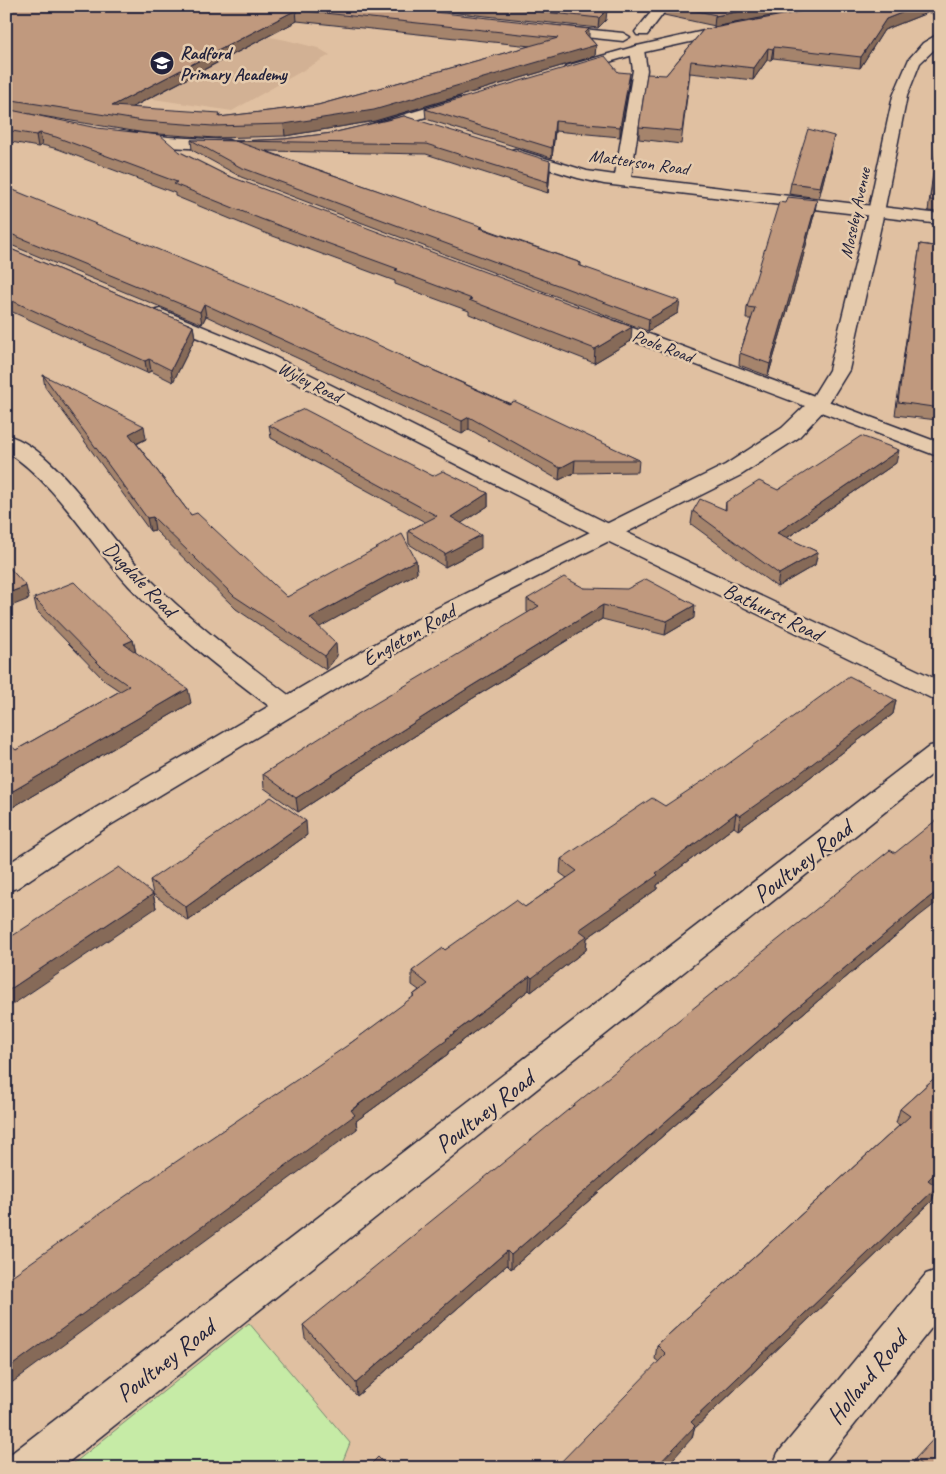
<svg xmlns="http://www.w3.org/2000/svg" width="946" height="1474" viewBox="0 0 946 1474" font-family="Caveat,sans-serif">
<rect width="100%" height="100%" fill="#e0c0a1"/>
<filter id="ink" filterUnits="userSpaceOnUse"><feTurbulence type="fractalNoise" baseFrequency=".02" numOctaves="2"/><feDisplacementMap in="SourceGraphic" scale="10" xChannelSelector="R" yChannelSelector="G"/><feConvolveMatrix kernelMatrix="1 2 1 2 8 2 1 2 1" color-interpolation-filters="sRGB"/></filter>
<g filter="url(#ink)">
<!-- built -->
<path fill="#d2b194" d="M6 6 250 33 286 40 318 48 330 55 232 111 121 94Z"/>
<!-- green -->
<path fill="#c6eba6" stroke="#748670" d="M249 1323 350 1443 340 1468H68Z"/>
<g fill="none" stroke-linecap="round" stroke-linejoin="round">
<defs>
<path id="street" d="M656 6H669L647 35H637L635 32Z
M552 26 623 33 630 37 623 41 547 33 545 30Z
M637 46 644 50 647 70 631 177 940 214V224L604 184 578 178 509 157 507 154 509 151 515 149 587 171 615 175 633 70 630 50Z
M160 309 269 354 615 527 940 681V700L931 698 599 537 255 362 153 319 151 315 153 311Z
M598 315 940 443V457L591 325 588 321 591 317Z
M6 435C48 445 90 509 117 542 131 559 146 576 163 592 204 631 250 666 295 700L299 706 295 712 286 715 277 712C225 673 173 633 129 586 87 541 58 485 6 451Z
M940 744V768L61 1468H6L12 1453 930 746Z
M940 1269V1317L820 1468H772L778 1453 926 1274Z"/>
<path id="secondary" d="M918 6 940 7V15L920 9Z
M735 24 740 25 742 28 740 31 640 53 571 73 564 69 566 66 637 46Z
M940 33V44L920 63 907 96 884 212 849 370 825 409 798 438 741 475 451 620 107 827 17 888 6 891V865L87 813 433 610 725 465 782 428 810 401 829 370 868 212 893 96 909 59 923 43Z
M460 98 465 99 467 102 465 105 374 133 369 131 366 128 369 125Z
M131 132 168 137 228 140 233 142 236 145 233 148 228 150 168 147 126 140 123 137 126 134Z"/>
</defs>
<!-- street casing -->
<use href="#street" stroke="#22223b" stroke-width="3"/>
<!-- secondary casing -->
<use href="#secondary" stroke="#22223b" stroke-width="3"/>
<!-- street -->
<use href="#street" fill="#e5caac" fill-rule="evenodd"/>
<!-- secondary -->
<use href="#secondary" fill="#e5caac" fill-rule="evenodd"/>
</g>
<!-- wall -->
<path fill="#a5846c" stroke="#22223b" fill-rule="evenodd" d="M6 6H379L589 37 596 45 595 56 375 121 285 136 215 138 145 133 23 113 180 152 226 175 631 341 594 363 469 314V311L395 284V281L262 232 175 196V193L58 149 42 145 38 147 6 141ZM297 21 530 46 318 105 220 117 133 107Z
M393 6H575L606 20 598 28Z
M622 6H654L649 12Z
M665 6H822L714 27 715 26 664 15Z
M831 6H928L927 13 884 30 860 68 773 58 771 60H767L753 80 690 73 681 144 639 139V127L666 75 703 30Z
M629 83 620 137 555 131 552 158 426 119 425 109Z
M404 116 550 171 548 193 426 154 266 151 581 263V266L678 313 648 331 241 177 192 150 191 140 238 141 284 139 332 133Z
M940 120V212L928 211Z
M832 146 819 198 789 194 791 183Z
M6 182 7 188 417 363 639 460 638 472 574 473 559 480 469 429 462 434 206 316 202 324 6 243Z
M815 211 800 268 768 376 739 365 740 353 751 319H746L747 307Z
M920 244 940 247V409L937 420 895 415Z
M6 247 193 326 195 338 173 382 151 371 147 373 6 309Z
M43 375 146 439 137 444 191 515 287 597 416 560 417 573 319 627 337 656 326 670 236 609 155 530 150 531 45 387Z
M269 425 488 493V506L461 523 481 548 445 567 409 544 408 531 425 522 271 438Z
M896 463 787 538 818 552 815 565 777 587 691 524 693 511 725 510 726 502Z
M584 588 694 618 665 635 602 619 470 700 298 812 264 788 263 774 528 613 527 612V599Z
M34 598 133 640 136 653 191 703 6 811V748L16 750 120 691 105 681 37 611Z
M896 700 893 714 784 797 738 830 734 827 657 885V889L587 938 586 950 531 992 529 990 448 1052V1054L356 1121 357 1129 348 1045 413 998V995L419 990 412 985V971L445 950 525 907 567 878 560 873 561 859 665 806Z
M307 835 188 921 153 894 156 908 150 880Z
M918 917 788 1026 511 1269 507 1265 357 1396 305 1338 303 1325Z
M940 1073V1178L933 1184 937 1187 932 1201 694 1429 692 1438 659 1362 655 1359 657 1345 900 1125 896 1123 900 1109Z
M915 1459 940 1468H911Z"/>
<!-- shaded-wall -->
<path fill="#866b58" stroke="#22223b" d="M649 6H654L649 12Z
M768 6H822L714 27 715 16Z
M919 6H928L927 13 884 30 860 68 861 57 886 19Z
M296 10 297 21 115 116 112 106Z
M607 10 606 20 598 28 599 18Z
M589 29V39L585 33Z
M596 45 595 56 375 121 285 136 284 124Z
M774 47 773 58 771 60 773 49Z
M768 48 767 60 753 80 754 68Z
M630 73 629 83 620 137V127Z
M555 121V131L552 158V148Z
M40 133 42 145 38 147 36 135Z
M834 136 832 146 819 198 820 187Z
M550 161V171L548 193V182Z
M817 200 815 211 800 268 768 376 770 364Z
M680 301 678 313 648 331 649 319Z
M204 304 206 316 202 324 200 312Z
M193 326 195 338 173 382 171 370Z
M632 327 631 341 594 363 595 349Z
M149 359 151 371 147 373 145 361Z
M469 417V429L462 434V421Z
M144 426 146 439 131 446 129 434Z
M899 450 896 463 775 546 777 533Z
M575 460 574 473 559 480 560 468Z
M488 493V506L451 530V517Z
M153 517 155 530 150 531 147 518Z
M481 535V548L445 567V554Z
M818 552 815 565 777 587 779 574Z
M416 560 417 573 311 632 310 618Z
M26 586 29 599 6 608V594Z
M603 605 602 619 470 700 298 812 296 798 470 687Z
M695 605 694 618 665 635 667 621Z
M133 640 136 654 124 644Z
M336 643 337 656 326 670 325 656Z
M188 689 191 703 6 811V795Z
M896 700 893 714 784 797 738 830 740 816Z
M736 813 734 827 657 885V889L587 938 586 950 531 992 532 978 579 930Z
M306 821 307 835 188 921 186 907Z
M940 889V900L918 917 788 1026 511 1269V1255L791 1013 922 903Z
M153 894 156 908 6 1009V992Z
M530 976 529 990 448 1052V1054L356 1121 357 1129 6 1387V1370Z
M940 1168V1178L923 1194 928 1180Z
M937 1187 932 1201 694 1429 692 1438 665 1468H655L691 1422Z
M507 1251V1265L357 1396 356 1383Z"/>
<!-- building -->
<path fill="#c0997e" stroke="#22223b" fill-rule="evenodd" d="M6 6H379L589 29 585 33 596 45 374 110 284 124 213 126 143 121 6 99ZM296 10 558 38 318 105 219 117 220 113 112 106Z
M488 6H575L607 10 599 18Z
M674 6H768L715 16 716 15Z
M831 6H919L886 19 861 57 774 47 773 49 768 48 754 68 691 61 682 131 639 127 647 74 666 75 703 30Z
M605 56 618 72 630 73 620 127 555 121 552 148 425 109Z
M6 109 97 128 160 135 180 152 226 175 632 327 595 349 469 300 472 299 395 270 398 269 261 219 174 184 177 182 56 137 40 133 36 135 6 130Z
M404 116 550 161 548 182 426 144 235 141 483 227 480 228 581 263 578 265 680 301 649 319 240 167 191 140 238 141 284 139 332 133Z
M940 125V201L930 200Z
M808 129 834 136 820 187 791 183Z
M6 187 281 300 417 363 509 404 514 401 639 460H575L560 468 469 417 462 421 204 304 200 312 6 232Z
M787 197 817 200 801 257 770 364 740 353 755 308 747 307 779 202 785 203Z
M920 244 940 247V408L898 402Z
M6 247 193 326 171 370 149 359 145 361 6 298Z
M43 375 144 426 129 434 191 515 197 513 287 597 402 534 416 560 310 618 336 643 325 656 234 596 153 517 147 518Z
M304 409 433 476 443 471 488 493 451 517 481 535 445 554 408 531 437 516 269 425Z
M861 436 899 450 777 533 818 552 779 574 693 511 700 499 726 510V502L759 481 778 490Z
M6 564 26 586 6 594Z
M564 577 584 588 627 589 646 579 695 605 667 621 603 605 470 687 296 798 263 774 361 712 539 606 527 599Z
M74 582 133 640 124 644 188 689 6 795V748L11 746 16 750 129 686 102 667 34 598Z
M849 676 896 700 787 783 740 816 736 813 656 873 658 875 579 930 587 936 532 978 530 976 446 1039 447 1040 351 1110 355 1115 6 1370V1280L105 1210 348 1045 414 996 413 995 428 984 412 971 443 948 445 950 516 900 525 907 577 871 561 859 652 798 665 806 724 767Z
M271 797 306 821 186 907 150 880Z
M940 817V889L922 903 791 1013 511 1255 507 1251 356 1383 303 1325 754 959 890 850 895 853Z
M119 867 153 894 6 992V940Z
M940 1073V1168L928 1180 937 1187 691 1422 695 1426 655 1468H555L666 1354 657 1345 910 1116 900 1109Z
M940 1432V1468H925L915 1459Z
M378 1457 389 1468H367Z"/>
</g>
<!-- icons -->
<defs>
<symbol id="school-disc" viewBox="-11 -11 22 22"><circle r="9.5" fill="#22223b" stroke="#e5caac"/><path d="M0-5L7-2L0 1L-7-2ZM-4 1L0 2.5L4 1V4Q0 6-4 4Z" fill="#fff"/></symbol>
</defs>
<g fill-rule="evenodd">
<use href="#school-disc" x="148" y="49" width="28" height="28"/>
</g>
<g text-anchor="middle" stroke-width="5" stroke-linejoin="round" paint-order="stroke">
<!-- far-poi labels -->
<g font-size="18" font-weight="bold" fill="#22223b" stroke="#e5caac" text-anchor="start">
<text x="180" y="59">Radford<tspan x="180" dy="21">Primary Academy</tspan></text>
</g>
<!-- far-street labels -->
<g font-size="18" fill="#22223b" stroke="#e5caac">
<text transform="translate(639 162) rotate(8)" y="6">Matterson Road</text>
<text transform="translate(855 213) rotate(-78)" y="6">Moseley Avenue</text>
<text transform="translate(663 346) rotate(21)" y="6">Poole Road</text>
<text transform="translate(310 382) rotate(27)" y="6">Wyley Road</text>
</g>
<!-- street labels -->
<g font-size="21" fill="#22223b" stroke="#e5caac">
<text transform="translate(140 579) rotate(46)" y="7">Dugdale Road</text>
<text transform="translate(773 612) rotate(26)" y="7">Bathurst Road</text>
<text transform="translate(409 635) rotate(-30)" y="7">Engleton Road</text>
</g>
<!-- near-street labels -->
<g font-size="25" fill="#22223b" stroke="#e5caac">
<text transform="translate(802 861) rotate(-38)" y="9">Poultney Road</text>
<text transform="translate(484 1111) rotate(-38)" y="9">Poultney Road</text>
<text transform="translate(165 1360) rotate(-38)" y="9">Poultney Road</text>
<text transform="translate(866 1377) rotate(-51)" y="9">Holland Road</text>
</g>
</g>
<!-- margin -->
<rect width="946" height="1474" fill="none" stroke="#e5caac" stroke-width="25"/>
<rect x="12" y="12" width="921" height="1449" fill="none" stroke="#22223b" stroke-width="2" filter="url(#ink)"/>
</svg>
